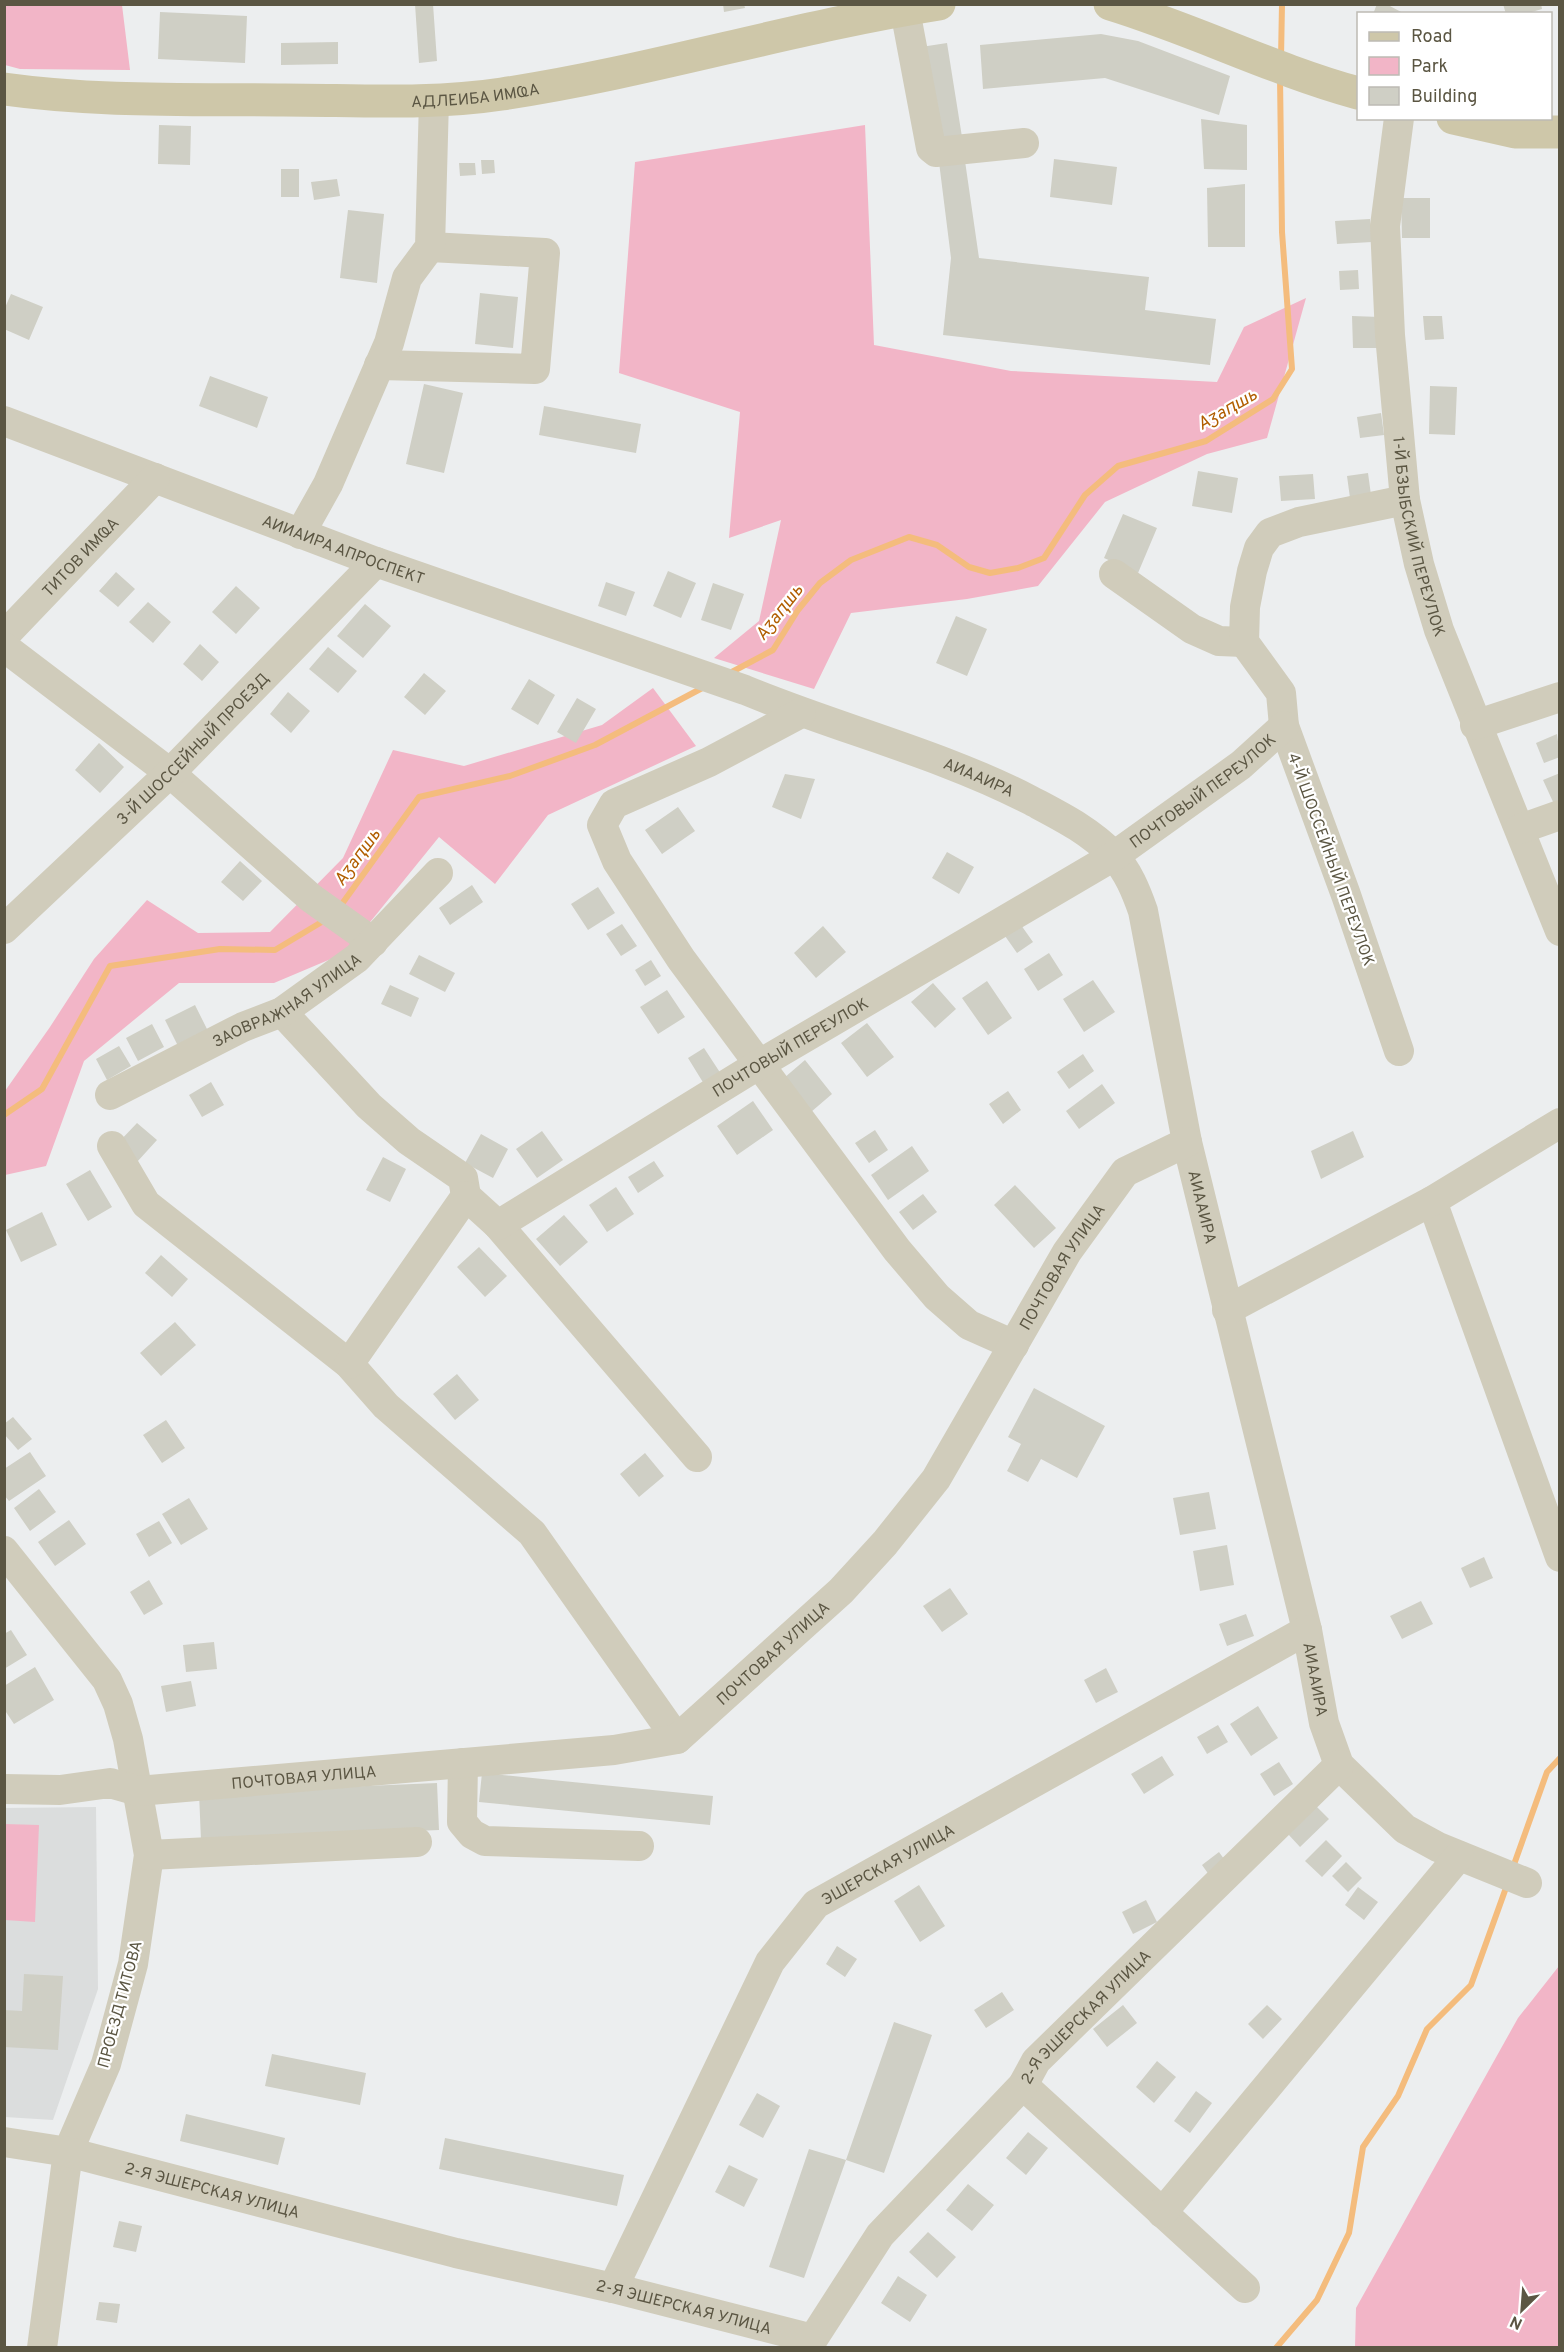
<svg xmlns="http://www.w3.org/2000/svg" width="1564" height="2352" viewBox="0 0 1564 2352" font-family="Overpass,sans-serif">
<rect width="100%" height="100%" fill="#eceeef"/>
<!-- education -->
<path fill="#dbdddd" d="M96 1807 98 1989 53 2120 5 2117 4 1808Z"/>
<!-- green -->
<path fill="#f2b5c7" d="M4 5H122L130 70 20 69 5 65Z
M865 125 874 345 1011 371 1217 382 1244 327 1306 298 1267 438 1207 454 1105 502 1038 586 967 599 851 613 814 689 714 658 759 621 781 520 729 538 740 412 619 373 635 162Z
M653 688 696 746 548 815 495 884 439 837 345 953 274 983H179L84 1061 46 1166 5 1175V1091L50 1027 94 959 147 900 198 933 270 932 343 858 393 750 464 766 602 725Z
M5 1824 39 1825 35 1922 5 1920Z
M1559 1966V2347H1355L1356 2308 1518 2018Z"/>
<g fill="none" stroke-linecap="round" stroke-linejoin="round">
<!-- stream -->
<path stroke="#f4bc7d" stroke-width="6" d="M1281 58 1282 4
M728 674 773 650 798 610 820 583 851 560 909 537 937 545 969 567 990 573 1018 568 1044 558 1085 495 1118 466 1206 441 1273 399 1292 369 1282 232 1280 77
M339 908 419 797 510 776 595 745 706 686
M4 1115 42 1089 110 966 220 949 275 950 325 920
M1512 1870 1547 1772 1560 1758
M1276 2348 1317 2300 1349 2233 1363 2147 1398 2096 1427 2029 1471 1985 1507 1885"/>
</g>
<!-- building -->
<path fill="#cfcfc5" d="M415 4H433L437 61 419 63Z
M723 4H744L745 8 724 12Z
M1377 4H1386L1405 14H1373Z
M1503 4H1541L1542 9 1525 14H1506Z
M160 12 247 16 245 63 158 59Z
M1101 34 1138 41 1230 76 1219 115 1105 78 983 89 980 45Z
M338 42V64L281 65V43Z
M947 43 962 137 936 141 921 47Z
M1201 119 1247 125V170L1204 169Z
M159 125 191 126 190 165 158 164Z
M1054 159 1117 167 1112 205 1050 197Z
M481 160H494L495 173 482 174Z
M965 161 979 258 1149 277 1145 310 1216 319 1210 365 943 335 951 258 939 162Z
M459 163H475L476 175 460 176Z
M281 169H299V197H281Z
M337 179 340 196 314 200 311 182Z
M1245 184V247H1208L1207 188Z
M1401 198H1430V238H1402Z
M348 210 384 214 377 283 340 278Z
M1370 219 1372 242 1337 244 1335 221Z
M1358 270 1359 289 1340 290 1339 271Z
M480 293 518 297 513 348 475 344Z
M11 294 43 307 29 340 4 329V310Z
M1352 316 1380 317V348H1353Z
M1423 316H1442L1444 339 1425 340Z
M210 376 268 397 257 428 199 406Z
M424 384 463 393 444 473 406 464Z
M1430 386 1457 387 1455 435 1429 434Z
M544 406 641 424 636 453 539 435Z
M1381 413 1384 435 1360 438 1357 417Z
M1198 471 1238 478 1232 513 1192 506Z
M1368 473 1371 495 1350 498 1347 476Z
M1313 474 1315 499 1281 501 1279 476Z
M1123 514 1157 528 1138 573 1104 558Z
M668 571 696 583 681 618 653 606Z
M116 572 135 589 118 607 99 591Z
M606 582 635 592 626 616 598 606Z
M713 583 744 594 731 630 701 620Z
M236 586 260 608 236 634 212 612Z
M148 602 171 622 153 643 129 622Z
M365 604 391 626 363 658 337 636Z
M956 616 987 629 967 676 936 663Z
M200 644 219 662 202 681 183 664Z
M328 647 357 671 338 693 309 669Z
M424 673 446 691 425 715 404 697Z
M529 679 555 695 538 725 511 709Z
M288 692 310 711 291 733 270 714Z
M577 698 596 709 576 743 557 732Z
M1557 734 1560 757 1544 763 1536 743Z
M99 743 124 767 100 793 75 770Z
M1560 773V801L1554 804 1543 780Z
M785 774 815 779 801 819 772 807Z
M678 807 695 831 662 854 645 830Z
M947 852 974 867 959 894 932 878Z
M240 861 262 881 243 901 221 882Z
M472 885 483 902 450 925 439 908Z
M598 887 615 913 588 930 571 904Z
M622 924 637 946 621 956 606 934Z
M1021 925 1033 942 1017 953 1005 936Z
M823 926 846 952 816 978 794 953Z
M1049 953 1063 975 1038 991 1024 969Z
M419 955 455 973 445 992 409 974Z
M651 960 661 976 645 986 635 970Z
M1093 980 1115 1012 1084 1032 1063 999Z
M987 981 1012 1018 988 1035 962 998Z
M933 983 956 1009 935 1028 911 1002Z
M390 985 419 998 411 1017 381 1004Z
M667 990 685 1017 658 1034 640 1007Z
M195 1005 208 1031 178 1046 165 1020Z
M867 1023 894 1057 867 1077 841 1043Z
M152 1024 164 1047 138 1061 126 1038Z
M119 1046 131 1066 107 1080 96 1059Z
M704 1048 721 1074 704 1084 688 1058Z
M1083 1054 1094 1071 1069 1089 1057 1072Z
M805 1060 832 1094 811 1112 784 1078Z
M211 1082 224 1105 202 1117 189 1095Z
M1102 1084 1115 1103 1079 1129 1066 1111Z
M1008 1091 1021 1110 1003 1124 989 1104Z
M753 1101 773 1130 737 1155 717 1126Z
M137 1123 157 1140 137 1162 117 1144Z
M875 1130 888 1150 869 1163 855 1143Z
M542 1131 563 1160 537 1178 516 1149Z
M1353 1131 1364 1157 1321 1179 1311 1151Z
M481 1134 508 1149 493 1178 465 1163Z
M912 1146 929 1171 888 1200 871 1175Z
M383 1157 406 1169 390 1202 366 1190Z
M654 1161 664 1176 638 1193 628 1177Z
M90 1170 112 1207 88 1221 66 1184Z
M1015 1185 1056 1228 1034 1248 994 1205Z
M616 1187 634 1214 607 1232 589 1205Z
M923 1194 937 1212 913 1230 899 1212Z
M42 1212 57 1245 21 1262 6 1230Z
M564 1215 588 1242 560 1266 536 1239Z
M479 1247 507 1276 485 1297 457 1267Z
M161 1255 188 1279 172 1297 145 1273Z
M175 1322 196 1345 161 1376 140 1353Z
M457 1374 479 1400 455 1420 433 1394Z
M1034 1388 1105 1426 1077 1478 1041 1459 1028 1482 1007 1471 1021 1444 1008 1437Z
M13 1417 32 1439 18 1450 4 1434V1424Z
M166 1420 185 1448 162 1463 143 1435Z
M30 1452 46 1476 9 1501 4 1495V1469Z
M645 1453 664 1476 639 1497 620 1474Z
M39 1489 56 1512 30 1531 14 1508Z
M1209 1492 1216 1529 1180 1535 1173 1498Z
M189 1498 208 1529 181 1545 162 1514Z
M69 1520 86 1544 55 1566 38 1542Z
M159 1521 172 1543 149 1557 136 1534Z
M1227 1545 1234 1585 1200 1591 1193 1551Z
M1484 1557 1493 1578 1470 1588 1461 1568Z
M149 1580 163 1604 144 1615 130 1592Z
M950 1588 968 1614 942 1632 923 1606Z
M1421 1601 1433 1624 1402 1639 1390 1616Z
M1246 1614 1254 1636 1227 1646 1219 1624Z
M11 1630 27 1655 4 1669V1634Z
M214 1642 217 1669 186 1672 183 1645Z
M35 1667 54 1700 14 1724 4 1709V1686Z
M1106 1668 1118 1692 1096 1703 1084 1680Z
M191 1681 196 1706 166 1712 161 1686Z
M1258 1706 1278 1738 1251 1756 1230 1724Z
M1218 1725 1228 1742 1207 1754 1197 1737Z
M1162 1756 1174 1775 1144 1794 1131 1774Z
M1279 1762 1293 1784 1274 1796 1260 1774Z
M482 1773 713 1796 710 1825 479 1802Z
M437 1783 439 1830 201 1840 199 1793Z
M1316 1806 1329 1819 1300 1847 1288 1834Z
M1326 1840 1342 1856 1322 1877 1305 1861Z
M1219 1852 1229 1866 1212 1879 1202 1865Z
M1346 1862 1362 1878 1348 1892 1332 1876Z
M919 1885 945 1926 920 1942 894 1901Z
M1358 1887 1378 1902 1364 1920 1345 1905Z
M1146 1900 1157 1922 1133 1934 1122 1912Z
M837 1946 857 1959 845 1977 826 1964Z
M24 1974 63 1976 58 2050 4 2047V2010L22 2011Z
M1002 1992 1014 2010 986 2028 974 2010Z
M1123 2005 1137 2023 1107 2047 1093 2029Z
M1267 2005 1282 2019 1263 2039 1248 2024Z
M894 2022 932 2035 884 2173 846 2160 804 2278 769 2267 809 2149 846 2160Z
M272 2054 366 2073 360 2105 265 2086Z
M1157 2061 1176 2077 1154 2103 1136 2087Z
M1196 2091 1212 2103 1190 2133 1174 2121Z
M757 2093 780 2106 763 2138 739 2125Z
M186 2114 285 2138 278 2165 180 2141Z
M1028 2132 1048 2148 1026 2175 1006 2158Z
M445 2138 624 2175 617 2206 439 2169Z
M729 2165 758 2179 744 2207 715 2192Z
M968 2184 994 2205 972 2231 946 2210Z
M119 2221 142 2226 136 2252 113 2247Z
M928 2232 956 2257 937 2278 909 2252Z
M898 2276 927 2295 910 2322 881 2303Z
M99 2302 120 2304 117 2323 96 2320Z"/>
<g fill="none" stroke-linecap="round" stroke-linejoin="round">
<!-- minor -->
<g stroke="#d0ccbb" stroke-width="30">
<path d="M905 10 931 148 936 152 1024 143"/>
<path id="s1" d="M1399 118 1385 226 1390 335 1405 500 1419 564 1439 630 1560 931"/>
<path d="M379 365 535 369 545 253 430 247"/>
<path id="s2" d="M4 421 376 562 745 690C839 729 939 753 1030 800 1060 816 1089 830 1113 855 1128 871 1136 891 1143 911L1187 1142 1307 1630 1324 1723 1339 1765 1405 1829 1438 1847 1527 1883"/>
<path d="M300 534 328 484 389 343 407 278 430 247 434 100"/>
<path d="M1114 574 1192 629 1219 641 1244 642"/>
<path id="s3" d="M4 636 155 478"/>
<path d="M4 647 170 773 311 898 373 942"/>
<path d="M801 713 709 762 614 804 602 825 617 861 681 959 897 1250 937 1297 969 1325 1014 1345"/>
<path d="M1475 725 1560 697"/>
<path d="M1520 829 1560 815"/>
<path id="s4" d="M4 929 170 773 376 562"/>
<path d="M282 1012 369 1106 409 1141 463 1178 466 1196"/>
<path d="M1399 1051 1346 895 1284 726 1281 693 1244 642 1245 607 1252 571 1259 548 1270 533 1299 522 1405 500"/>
<path id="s5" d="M110 1095 243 1027 282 1012 357 958 438 873"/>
<path d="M112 1146 146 1204 349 1364 386 1406 532 1533 677 1739"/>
<path d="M1432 1201 1560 1557"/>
<path d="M498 1225 697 1457"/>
<path d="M1227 1310 1432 1201 1560 1123"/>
<path id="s6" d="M349 1364 466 1196 498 1225 758 1065 1114 856 1241 765 1284 726"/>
<path d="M4 1551 107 1680 118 1704 128 1739 149 1855 133 1964 106 2064 68 2152 42 2348"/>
<path d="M463 1763 462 1822 472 1834 485 1841 639 1846"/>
<path id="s7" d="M4 1789 60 1790 110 1783 138 1791 614 1750 677 1739 841 1591 885 1543 936 1479 1067 1252 1125 1172 1187 1142"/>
<path d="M149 1855 417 1842"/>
<path d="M1023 2085 1245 2288"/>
<path id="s8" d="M4 2142 68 2152 456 2253 613 2288 813 2339 880 2235 1023 2085 1036 2061 1339 1765"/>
<path d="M1162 2213 1459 1856"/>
<path id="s9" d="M613 2288 770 1962 816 1904 1307 1630"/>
</g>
<!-- major -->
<g stroke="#cec7a9" stroke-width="33">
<path d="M1110 4C1195 30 1274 70 1358 93"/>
<path id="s10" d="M4 89C97 102 191 99 284 100 356 100 430 105 502 94 649 72 792 27 939 4"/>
<path d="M1453 118 1515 132H1560"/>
</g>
</g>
<g text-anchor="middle" stroke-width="4.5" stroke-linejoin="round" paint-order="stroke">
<!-- street labels -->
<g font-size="16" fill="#5b5643" stroke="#fff">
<text dy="6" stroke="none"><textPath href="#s10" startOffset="472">АДЛЕИБА ИМҨА</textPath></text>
<text dy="6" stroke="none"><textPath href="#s1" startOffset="422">1-Й БЗЫБСКИЙ ПЕРЕУЛОК</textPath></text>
<text dy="6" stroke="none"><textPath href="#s2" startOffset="363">АИИАИРА АПРОСПЕКТ</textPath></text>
<text dy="6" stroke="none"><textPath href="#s3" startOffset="110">ТИТОВ ИМҨА</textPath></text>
<text dy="6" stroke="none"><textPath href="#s4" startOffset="261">3-Й ШОССЕЙНЫЙ ПРОЕЗД</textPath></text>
<text dy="6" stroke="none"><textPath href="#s2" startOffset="1038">АИААИРА</textPath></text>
<text dy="6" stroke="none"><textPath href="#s6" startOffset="1076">ПОЧТОВЫЙ ПЕРЕУЛОК</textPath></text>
<text transform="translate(1332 859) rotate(70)" y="6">4-Й ШОССЕЙНЫЙ ПЕРЕУЛОК</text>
<text dy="6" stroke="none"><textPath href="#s5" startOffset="201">ЗАОВРАЖНАЯ УЛИЦА</textPath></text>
<text dy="6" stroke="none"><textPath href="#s6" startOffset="590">ПОЧТОВЫЙ ПЕРЕУЛОК</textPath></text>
<text dy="6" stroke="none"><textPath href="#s2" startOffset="1560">АИААИРА</textPath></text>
<text dy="6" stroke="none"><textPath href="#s7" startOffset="1292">ПОЧТОВАЯ УЛИЦА</textPath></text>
<text dy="6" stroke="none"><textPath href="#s7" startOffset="806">ПОЧТОВАЯ УЛИЦА</textPath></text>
<text dy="6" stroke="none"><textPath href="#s2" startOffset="2046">АИААИРА</textPath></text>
<text dy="6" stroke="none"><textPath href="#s7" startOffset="302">ПОЧТОВАЯ УЛИЦА</textPath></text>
<text dy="6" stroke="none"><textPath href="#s9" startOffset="518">ЭШЕРСКАЯ УЛИЦА</textPath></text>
<text transform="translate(119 2004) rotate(-75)" y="6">ПРОЕЗД ТИТОВА</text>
<text dy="6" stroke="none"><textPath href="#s8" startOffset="1257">2-Я ЭШЕРСКАЯ УЛИЦА</textPath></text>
<text dy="6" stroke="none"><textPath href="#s8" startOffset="214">2-Я ЭШЕРСКАЯ УЛИЦА</textPath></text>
<text dy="6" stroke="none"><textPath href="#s8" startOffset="700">2-Я ЭШЕРСКАЯ УЛИЦА</textPath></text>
</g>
<!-- water labels -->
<g font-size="18" font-style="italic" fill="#b15e00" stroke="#fff">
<text transform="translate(1227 409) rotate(-30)" y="6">Аӡаԥшь</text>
<text transform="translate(779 612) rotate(-52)" y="6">Аӡаԥшь</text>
<text transform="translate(357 857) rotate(-54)" y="6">Аӡаԥшь</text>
</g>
</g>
<!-- border -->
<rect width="1564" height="2352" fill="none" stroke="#5b5643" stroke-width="12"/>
<!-- legend -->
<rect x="1357" y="12" width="195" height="108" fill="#ffffff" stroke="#bdbbb4" stroke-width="1.5"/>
<rect x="1369" y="32" width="30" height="9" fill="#cec7a9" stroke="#bdbbb4" stroke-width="1.5"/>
<text x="1411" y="42" font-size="18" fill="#5b5643">Road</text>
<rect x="1369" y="57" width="30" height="18" fill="#f2b5c7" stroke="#bdbbb4" stroke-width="1.5"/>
<text x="1411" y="72" font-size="18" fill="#5b5643">Park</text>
<rect x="1369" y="87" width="30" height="18" fill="#cfcfc5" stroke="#bdbbb4" stroke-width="1.5"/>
<text x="1411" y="102" font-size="18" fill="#5b5643">Building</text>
<!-- north arrow -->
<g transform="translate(1522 2310) rotate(205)" stroke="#ffffff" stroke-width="4.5" paint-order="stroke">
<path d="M0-4.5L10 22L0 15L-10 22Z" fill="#5b5643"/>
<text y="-9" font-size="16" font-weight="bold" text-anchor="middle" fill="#5b5643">N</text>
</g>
</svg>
